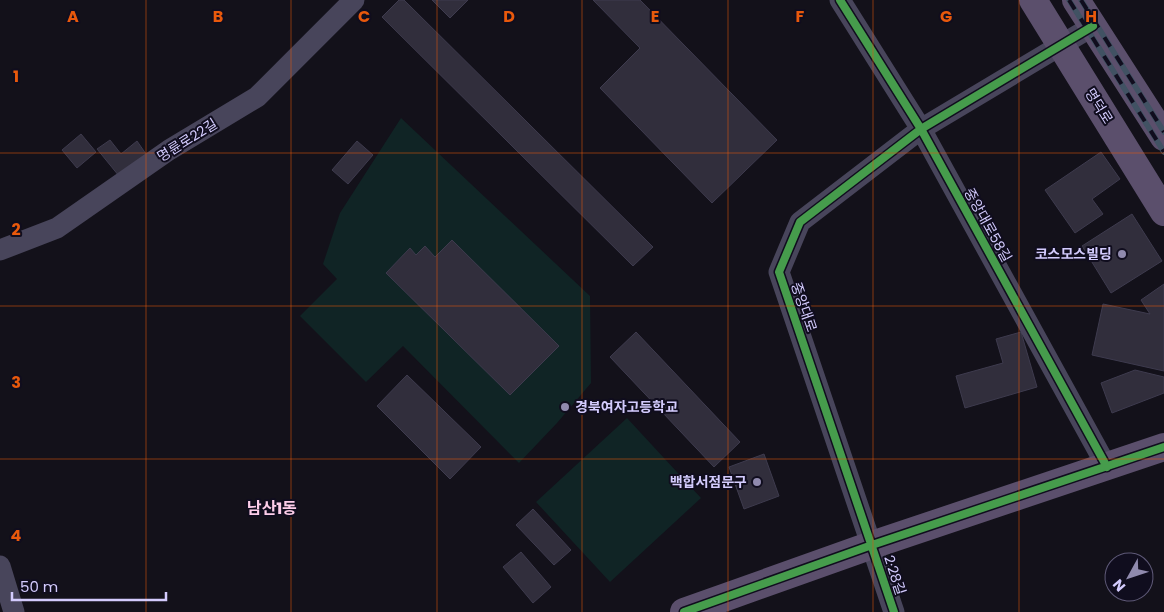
<svg xmlns="http://www.w3.org/2000/svg" width="1164" height="612" viewBox="0 0 1164 612" font-family="Poppins,'Noto Sans KR',sans-serif">
<rect width="100%" height="100%" fill="#13111a"/>
<!-- green -->
<path fill="#102425" d="M401 118 590 296 591 383 557 423 519 463 403 346 366 382 300 316 337 279 323 264 340 213Z
M627 418 701 498 610 582 536 502Z"/>
<!-- building -->
<path fill="#312e3c" stroke="#3e3b4e" d="M399 0H404L653 247 633 266 382 17Z
M432 0H468L450 18Z
M593 0H640L777 140 712 203 600 88 640 48Z
M81 134 96 152 77 168 62 150Z
M110 140 121 154 137 141 146 154 119 176 97 149Z
M357 141 373 155 348 184 332 170Z
M1101 152 1120 179 1092 199 1103 214 1075 233 1045 190Z
M1132 214 1162 261 1111 293 1082 246Z
M452 240 559 346 510 395 386 273 410 248 416 255 425 246 435 257Z
M1164 284V371L1092 355 1103 304 1150 314 1141 300Z
M636 332 740 442 714 467 610 357Z
M1021 332 1037 387 965 408 956 376 1003 363 996 339Z
M1135 370 1164 377V393L1112 413 1101 383Z
M407 375 481 447 450 479 377 406Z
M764 454 779 496 744 509 729 467Z
M533 509 571 550 554 565 516 525Z
M521 552 551 587 533 603 503 567Z"/>
<g fill="none" stroke-linecap="round" stroke-linejoin="round">
<!-- minor -->
<path stroke="#48455b" stroke-width="21" d="M840 0 921 129 1107 467
M0 250 57 228 169 150 257 97 354 0
M0 566 14 612
M894 612 779 272 800 222 921 129 1093 26"/>
<!-- major -->
<path stroke="#5b4f6c" stroke-width="28" d="M1033 0 1164 212
M1076 0 1164 137
M684 612 872 545 1164 447"/>
<defs>
<path id="rail" d="M1069 0 1164 152
M1081 0 1164 132"/>
</defs>
<!-- rail casing -->
<use href="#rail" stroke="#415263" stroke-width="5.5"/>
<!-- rail -->
<use href="#rail" stroke="#100d1e" stroke-width="4" stroke-dasharray="11" stroke-linecap="butt"/>
<defs>
<path id="cycleway" d="M840 0 921 129 1107 467
M684 612 872 545 1164 447
M894 612 779 272 800 222 921 129 1093 26"/>
</defs>
<!-- cycleway casing -->
<use href="#cycleway" stroke="#100d1e" stroke-width="11"/>
<!-- cycleway -->
<use href="#cycleway" stroke="#469c4c" stroke-width="8"/>
</g>
<!-- grid -->
<path fill="none" stroke="#e8590c" stroke-width="1" stroke-opacity="0.55" d="M146 0V612M291 0V612M437 0V612M582 0V612M728 0V612M873 0V612M1019 0V612M0 153H1164M0 306H1164M0 459H1164"/>
<!-- markers -->
<g fill="#908aae" stroke="#100d1e" stroke-width="2">
<circle cx="1122" cy="254" r="5"/>
<circle cx="565" cy="407" r="5"/>
<circle cx="757" cy="482" r="5"/>
</g>
<g text-anchor="middle" stroke-width="4" stroke-linejoin="round" paint-order="stroke">
<!-- street labels -->
<g font-size="14" fill="#d3cbfd" stroke="#100d1e">
<text transform="translate(1099 106) rotate(58)" y="5">명덕로</text>
<text transform="translate(187 140) rotate(-32)" y="5">명륜로22길</text>
<text transform="translate(988 225) rotate(61)" y="5">중앙대로58길</text>
<text transform="translate(804 307) rotate(71)" y="5">중앙대로</text>
<text transform="translate(895 575) rotate(72)" y="5">2·28길</text>
</g>
<!-- poi labels -->
<g font-size="14" font-weight="bold" fill="#d3cbfd" stroke="#100d1e" text-anchor="end">
<text x="1112" y="259">코스모스빌딩</text>
<text x="575" y="412" text-anchor="start">경북여자고등학교</text>
<text x="747" y="487">백합서점문구</text>
</g>
<!-- quarter labels -->
<g font-size="16" font-weight="bold" fill="#fdcde9" stroke="#100d1e">
<text x="272" y="514">남산1동</text>
</g>
</g>
<g font-size="16" text-anchor="middle" font-weight="bold" fill="#e8590c" stroke="#100d1e" stroke-width="4" stroke-linejoin="round" paint-order="stroke">
<text x="73" y="22">A</text>
<text x="218" y="22">B</text>
<text x="364" y="22">C</text>
<text x="509" y="22">D</text>
<text x="655" y="22">E</text>
<text x="800" y="22">F</text>
<text x="946" y="22">G</text>
<text x="1091" y="22">H</text>
<text x="16" y="82">1</text>
<text x="16" y="235">2</text>
<text x="16" y="388">3</text>
<text x="16" y="541">4</text>
</g>
<!-- north arrow -->
<g transform="translate(1129 577) rotate(230)"><circle r="24" fill="#100d1e" stroke="#5e5977"/>
<path d="M0-4L9 19L0 12L-9 19Z" fill="#908aae"/>
<text y="-8" font-size="14" font-weight="bold" text-anchor="middle" fill="#d3cbfd">N</text>
</g>
<!-- scale -->
<path d="M12 592v8h154v-8" fill="none" stroke="#d3cbfd" stroke-width="2.5"/>
<text x="20" y="592" font-size="15" fill="#d3cbfd" stroke="#100d1e" stroke-width="4" paint-order="stroke">50 m</text>
</svg>
